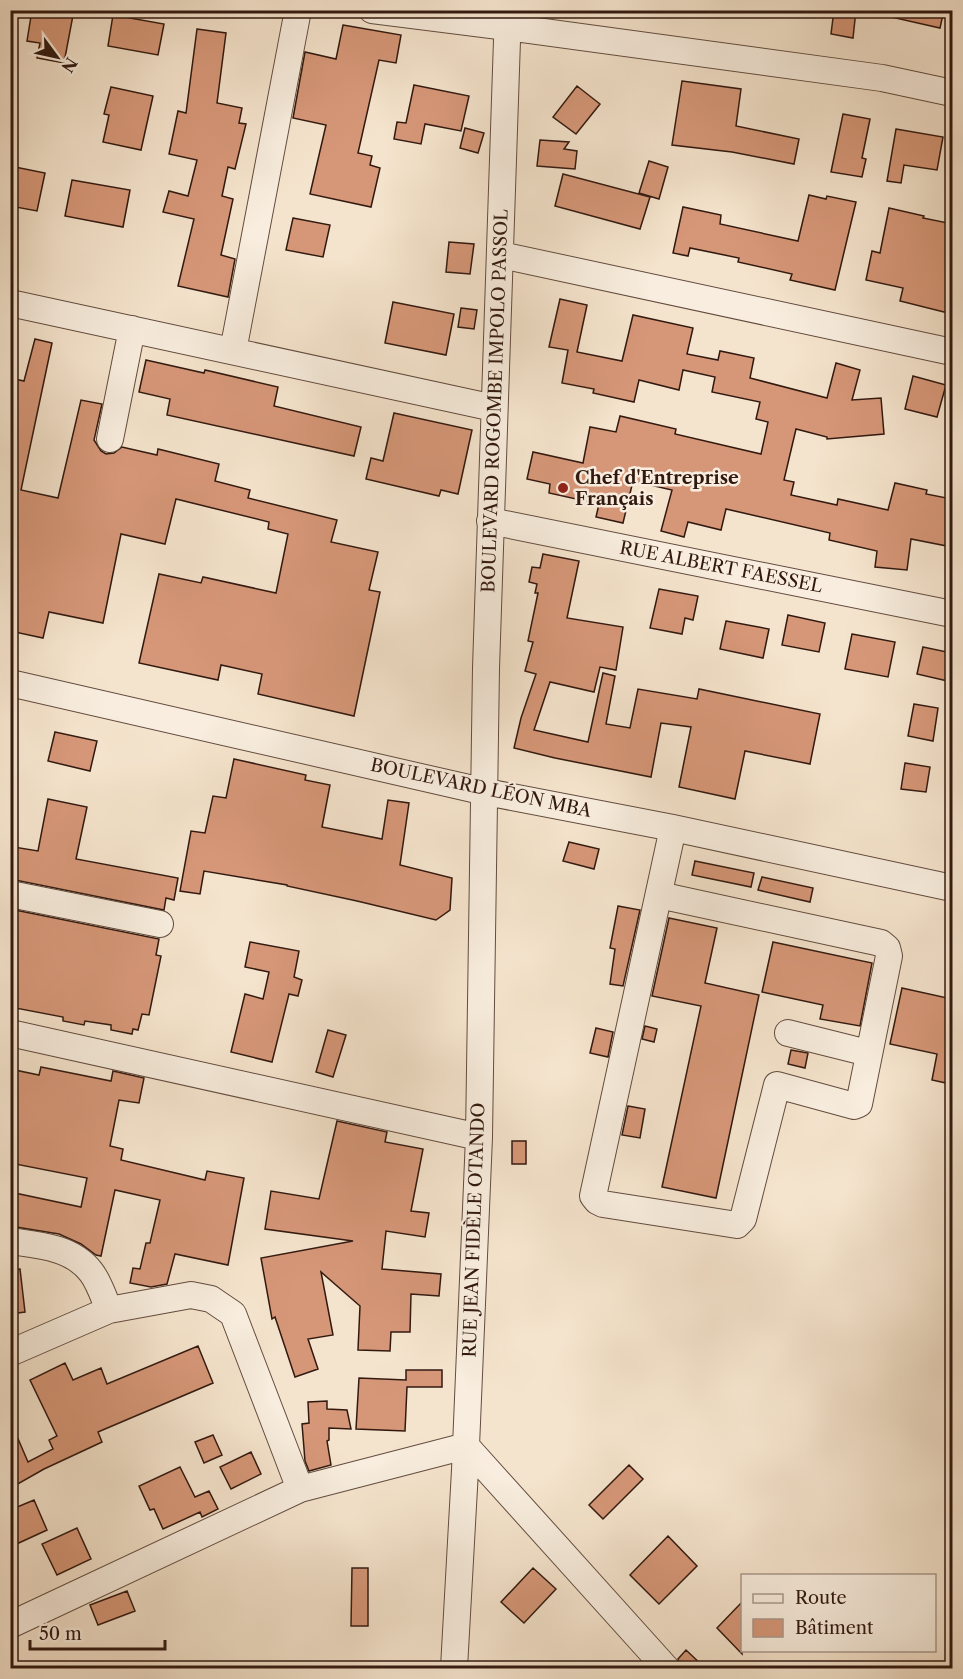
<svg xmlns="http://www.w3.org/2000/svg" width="963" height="1679" viewBox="0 0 963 1679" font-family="'Libre Caslon Text',serif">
<rect width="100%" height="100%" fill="#f5e4cd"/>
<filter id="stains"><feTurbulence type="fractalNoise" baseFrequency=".00333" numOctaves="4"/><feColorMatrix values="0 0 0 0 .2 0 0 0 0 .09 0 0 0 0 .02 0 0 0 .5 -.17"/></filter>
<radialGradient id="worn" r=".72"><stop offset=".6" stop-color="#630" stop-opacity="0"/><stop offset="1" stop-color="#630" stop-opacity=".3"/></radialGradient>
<!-- building -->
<path fill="#d69778" stroke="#321910" stroke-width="1.5" d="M32 10H74L64 63 37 58 40 43 27 41Z
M834 10H856L853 38 831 34Z
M892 10H944L940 28 891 17Z
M113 15 164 24 158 55 108 46Z
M343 25 401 35 396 63 379 60 358 153 372 156 370 165 380 168 371 207 310 194 326 125 293 118 305 52 336 59Z
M197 29 226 33 217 103 242 108 239 123 246 124 235 169 228 167 222 196 233 199 221 255 235 259 228 297 178 286 194 219 163 212 169 191 188 196 197 160 169 154 178 111 186 113Z
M682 81 741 89 736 126 799 139 794 164 732 152 672 145Z
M414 85 469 96 461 131 425 124 421 144 394 139 397 122 406 123Z
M577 86 600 104 576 134 553 117Z
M111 87 153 96 141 150 103 142 109 115 104 114Z
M843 114 870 119 862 158 866 159 862 177 831 172Z
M465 128 484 133 478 153 460 148Z
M896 129 943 137 937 170 904 165 901 183 887 181Z
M540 140 569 142 564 149 577 151 575 169 537 166Z
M649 161 668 167 659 199 639 193Z
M10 166 45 173 37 211 10 206Z
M563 174 650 197 640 229 555 206Z
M72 180 130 190 123 227 65 216Z
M809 195 826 199 827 196 856 202 835 290 790 280 792 274 738 262 739 258 690 248 688 256 673 253 683 207 721 215 720 224 798 241Z
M889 208 924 216 923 218 948 223 947 229 952 230V314L900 301 903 288 866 280 872 251 880 253Z
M293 218 330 225 323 257 286 250Z
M449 242 474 244 470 274 446 272Z
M560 299 587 305 577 352 622 361 633 315 693 328 687 354 718 360 720 351 754 358 750 378 827 398 836 363 860 370 852 400 881 398 884 434 827 439V437L796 429 784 480 794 482 791 495 837 505 838 499 888 510 895 483 927 490 926 494 952 499V547L911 539 907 570 875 567 877 551 829 540 830 533 726 509 721 530 688 522 684 537 661 531 672 490 633 481 623 523 596 517 599 504 549 493 550 484 527 479 533 452 583 463 590 427 616 432 620 416 676 429 675 434 761 454 768 422 756 419 760 402 712 392 715 377 683 370 679 390 639 380 634 402 593 393 594 389 562 383 568 350 549 347Z
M393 302 454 314 446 355 385 343Z
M461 308 477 310 474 329 458 327Z
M35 339 52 343 21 490 58 498 81 400 102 404 94 440 101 451 106 454 114 453 122 447 157 455 158 449 219 464 215 481 250 490 248 498 337 520 331 542 378 552 369 590 380 592 354 716 258 694 262 674 221 665 218 680 139 663 159 574 201 583 203 577 276 593 288 534 268 529 269 522 176 499 165 544 121 534 103 623 49 612 43 638 10 631V378L24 381Z
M146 360 204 373 205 370 278 387 274 406 361 427 354 456 167 415 170 399 139 392Z
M913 376 946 385 937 417 905 409Z
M394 413 472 430 458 494 441 490 439 496 366 479 371 458 383 461Z
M543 554 579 561 567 618 623 627 616 670 600 667 594 692 550 682 534 730 588 742 603 673 615 676 606 724 630 728 638 689 697 699 699 689 820 714 810 764 745 751 735 799 679 787 691 727 661 723 651 777 555 758 514 748 521 718 536 674 525 671 533 642 528 641 538 593H535L537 584 529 582 532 567 540 568Z
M659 589 698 596 693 620 685 618 682 634 650 628Z
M788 615 825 623 819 652 782 645Z
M726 621 769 629 763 658 720 649Z
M852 634 895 642 888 677 845 669Z
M923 647 952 653V682L917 674Z
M914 704 938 708 933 741 908 736Z
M55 732 97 741 90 771 48 761Z
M234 759 306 775 305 780 330 785 322 827 382 839 388 800 409 803 400 865 452 878 450 910 436 920 357 901 287 886V885L204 871 200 894 180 891 191 831 205 833 213 796 226 798Z
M905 763 930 767 926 792 901 789Z
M48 799 87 807 76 859 178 878 174 900 166 898 164 910 10 879V865L14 847 38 851Z
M569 842 599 849 594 869 563 861Z
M695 861 754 873 751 887 692 875Z
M762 877 813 888 810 902 758 890Z
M618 906 640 910 623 986 610 984 615 949 610 948Z
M10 909 159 939 156 955 161 956 149 1015 142 1014 138 1030 133 1029 132 1034 111 1030V1025L85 1021 84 1025 63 1021V1017L10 1007Z
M669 918 717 928 705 983 759 995 716 1198 662 1187 701 1006 652 996Z
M250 942 299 951 294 977 302 980 298 996 289 994 272 1062 231 1052 245 994 263 999 269 972 245 967Z
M773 942 872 963 860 1026 820 1019 823 1005 762 992Z
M902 988 952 999V1051L946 1083 932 1080 937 1054 890 1044Z
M645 1026 657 1029 654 1042 642 1039Z
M596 1028 613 1032 608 1057 590 1053Z
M328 1030 346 1035 333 1077 316 1072Z
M791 1050 808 1053 805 1068 788 1064Z
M41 1067 111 1081 113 1071 144 1078 139 1103 119 1100 110 1146 123 1149 121 1160 205 1180 207 1171 244 1178 228 1265 175 1254 167 1284 151 1287 130 1283 133 1268 140 1269 146 1243H150L160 1200 115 1190 101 1256 96 1255 81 1244 59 1234 10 1226V1192L81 1207 87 1178 10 1163V1069L39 1075Z
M628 1106 645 1109 640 1138 622 1135Z
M337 1121 387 1132 385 1142 423 1149 411 1211 429 1213 425 1237 386 1231 382 1269 441 1274 439 1296 411 1294 410 1332H391L390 1351 358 1350 360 1306 321 1272 333 1335 308 1339 318 1369 295 1377 275 1317 272 1319 261 1258 353 1241 265 1229 271 1191 319 1199Z
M512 1141H526V1164H512Z
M20 1269 25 1312 10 1314V1270Z
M198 1346 213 1383 98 1432 102 1442 44 1469 16 1485 10 1473V1420L28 1462 53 1449 49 1440 57 1436 30 1380 65 1363 73 1380 101 1368 107 1384Z
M406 1370H442V1387H407L405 1431 356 1429 359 1378 406 1380Z
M327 1401V1409L347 1410 351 1429 329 1428V1440L327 1441 331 1465 309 1471 305 1461 302 1424 309 1423 308 1402Z
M213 1435 222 1455 204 1463 195 1442Z
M251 1452 261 1474 231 1489 220 1467Z
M629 1465 643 1479 603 1519 589 1505Z
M180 1467 195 1497 209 1491 218 1509 202 1517 200 1512 163 1529 154 1509 150 1510 139 1486Z
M34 1500 47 1530 10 1547V1510Z
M77 1528 91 1559 57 1575 42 1544Z
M668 1536 697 1566 659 1604 630 1575Z
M352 1568H368V1626H351Z
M533 1568 556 1589 524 1623 501 1602Z
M127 1591 135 1611 98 1625 90 1605Z
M742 1602V1654L717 1628Z
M686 1650 705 1668H681L678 1659Z"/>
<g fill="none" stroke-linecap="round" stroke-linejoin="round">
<defs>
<path id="minor" d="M372 10 507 27 882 78 952 93
M501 255 952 352
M10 303 494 408
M233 351 298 10
M110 439 132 329
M490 521 952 614
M10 683 486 792 673 828 952 888
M10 894 160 924
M659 895 881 943 887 948 889 956 859 1104 854 1106 777 1085 743 1219 737 1225 603 1204 597 1201 593 1196 673 828
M10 1033 479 1137
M788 1033 868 1053
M10 1241C39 1245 72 1247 91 1272 99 1282 104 1298 109 1310
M10 1353 109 1310 191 1295 211 1299 233 1314 300 1489
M10 1625 300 1489 466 1446 666 1668
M454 1668 465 1470 479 1137 486 668 508 10"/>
</defs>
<!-- minor casing -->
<use href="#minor" stroke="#634c3f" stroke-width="28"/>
<!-- minor -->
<use href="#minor" stroke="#f8edde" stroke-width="26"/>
</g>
<!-- markers -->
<circle fill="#8f2418" stroke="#f8edde" stroke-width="2" cx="563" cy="488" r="6"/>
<g text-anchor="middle" stroke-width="5" stroke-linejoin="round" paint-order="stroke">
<!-- street labels -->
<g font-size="18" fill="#321910" stroke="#f8edde">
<text transform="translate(495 401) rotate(-88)" y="6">BOULEVARD ROGOMBE IMPOLO PASSOL</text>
<text transform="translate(721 567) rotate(11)" y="6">RUE ALBERT FAESSEL</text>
<text transform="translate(481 788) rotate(12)" y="6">BOULEVARD LÉON MBA</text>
<text transform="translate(474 1230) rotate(-88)" y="6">RUE JEAN FIDÈLE OTANDO</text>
</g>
<!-- poi labels -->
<g font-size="18" font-weight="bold" fill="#321910" stroke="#f8edde" text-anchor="start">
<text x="575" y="484">Chef d'Entreprise<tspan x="575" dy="21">Français</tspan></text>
</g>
</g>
<!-- margin -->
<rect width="963" height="1679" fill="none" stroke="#f5e4cd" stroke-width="36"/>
<rect x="12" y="12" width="939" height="1655" fill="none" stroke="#321910" stroke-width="3"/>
<rect x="18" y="18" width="927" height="1643" fill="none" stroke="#321910" stroke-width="1.5"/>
<!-- legend -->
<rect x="741" y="1574" width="195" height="78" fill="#f8edde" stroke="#a9988c" stroke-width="1.5"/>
<rect x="753" y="1594" width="30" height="9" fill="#f8edde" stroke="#a9988c" stroke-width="1.5"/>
<text x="795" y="1604" font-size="18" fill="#321910">Route</text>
<rect x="753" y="1619" width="30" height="18" fill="#d69778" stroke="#a9988c" stroke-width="1.5"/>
<text x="795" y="1634" font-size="18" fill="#321910">Bâtiment</text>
<!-- north arrow -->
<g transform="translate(57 57) rotate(123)" stroke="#f8edde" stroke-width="4.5" paint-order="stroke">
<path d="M0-4.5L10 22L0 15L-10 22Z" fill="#321910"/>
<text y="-9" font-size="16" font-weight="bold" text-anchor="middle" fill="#321910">N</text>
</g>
<!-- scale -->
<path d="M30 1640v9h135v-9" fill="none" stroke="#321910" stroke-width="3"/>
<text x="39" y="1640" font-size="18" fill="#321910" stroke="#f8edde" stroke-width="4.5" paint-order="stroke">50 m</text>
<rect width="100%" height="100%" filter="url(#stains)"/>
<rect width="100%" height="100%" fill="url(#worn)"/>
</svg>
